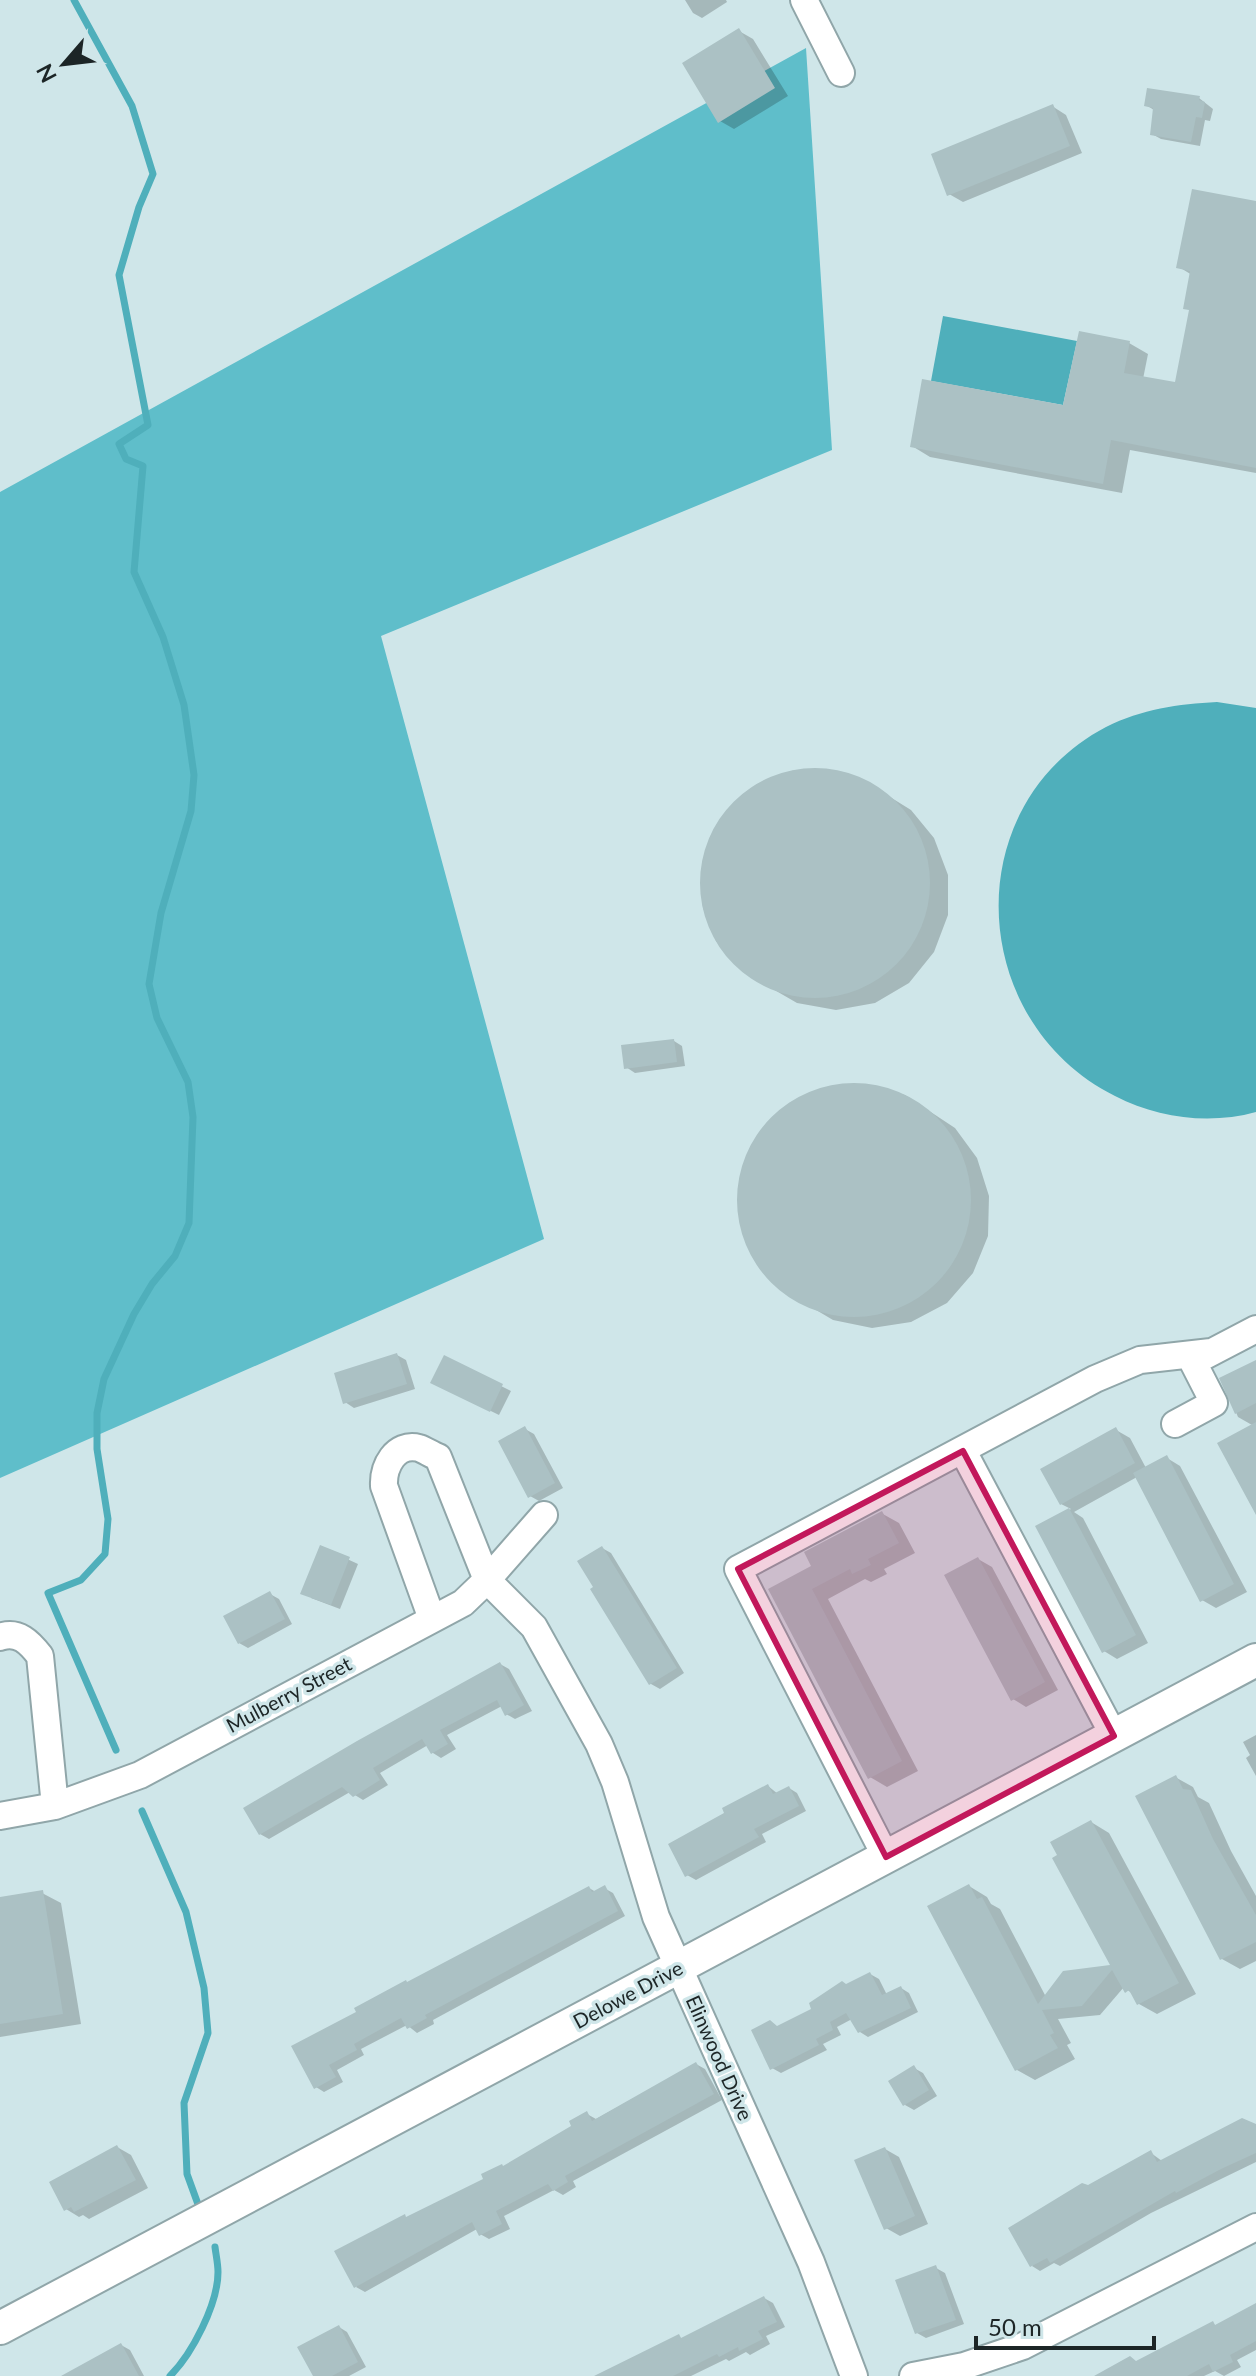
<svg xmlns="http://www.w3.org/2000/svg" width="1256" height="2376" viewBox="0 0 1256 2376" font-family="Lato,sans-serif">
<rect width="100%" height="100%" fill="#cfe6e9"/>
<!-- forest -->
<path fill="#5fbeca" d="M806 48 832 450 381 636 544 1239 0 1478V492Z"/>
<!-- water -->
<path fill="#4fafbb" d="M943 316 1077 341 1063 405 931 381Z
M1217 702 1256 708V1112C1209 1125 1158 1118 1115 1096 967 1022 956 806 1106 727 1142 709 1178 704 1217 702Z"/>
<!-- shadow -->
<path fill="#0003" d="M685 0H726L727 2 702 18 693 13Z
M739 31 753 39 788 96 734 129 720 121Z
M1199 98 1213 109 1210 121 1205 120 1200 146 1161 139 1152 134 1154 110 1146 105Z
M1052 106 1066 115 1082 153 963 202 949 194Z
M1256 203V473L1130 450 1122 493 930 457 912 446 1065 408 1129 343 1148 354 1143 379 1177 385 1191 311 1192 275 1179 267Z
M827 769 861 779 911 810 934 838 948 875V915L934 952 909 983 875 1003 836 1010 797 1003 742 971 716 941 703 908 701 872 710 837 730 807 758 784 791 771Z
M674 1041 682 1046 685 1066 635 1073 626 1067Z
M870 1085 905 1095 955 1128 977 1158 989 1196 988 1236 973 1273 947 1303 911 1322 872 1328 833 1320 779 1288 753 1256 741 1222 739 1185 750 1150 770 1120 799 1098 834 1086Z
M397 1355 406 1360 415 1389 354 1408 345 1402Z
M445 1358 511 1391 499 1415 442 1387Z
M1256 1362V1423L1252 1425 1238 1417 1222 1379Z
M525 1429 534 1434 563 1488 539 1501 530 1496Z
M1116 1430 1130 1438 1146 1468 1167 1458 1180 1466 1247 1592 1216 1608 1202 1600 1137 1477 1074 1512 1083 1518 1148 1643 1117 1659 1104 1651 1038 1526 1071 1509 1061 1504Z
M881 1513 899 1523 915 1553 884 1569 887 1574 871 1582 865 1579 828 1599 918 1771 887 1787 870 1777 771 1590 814 1567Z
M321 1547 358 1564 340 1609 311 1598Z
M602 1548 611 1553 684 1673 660 1689 651 1684Z
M978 1559 992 1567 1058 1690 1026 1707 1013 1699Z
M270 1594 279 1599 292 1624 248 1648 239 1643Z
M500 1664 509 1669 532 1711 515 1719 506 1714 502 1706 447 1735 456 1749 441 1758 433 1753 428 1745 380 1773 388 1785 363 1800 350 1792 269 1839 260 1834Z
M1256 1735V1776L1246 1758 1250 1755 1243 1742Z
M1175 1777 1193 1787 1198 1797 1209 1803 1231 1851 1256 1896V1961L1240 1969 1222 1959Z
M768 1786 778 1794 789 1788 797 1793 806 1811 762 1834 766 1842 696 1880 687 1875 727 1814Z
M1091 1822 1109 1833 1196 1994 1157 2014 1139 2004 1135 1996 1124 1987 1100 2015 1058 2019 1071 2043 1067 2045 1075 2059 1035 2080 1017 2070 969 1886 987 1897 991 1904 1000 1909 1046 1997 1113 1967Z
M589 1888 596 1892 604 1888 613 1893 625 1916 433 2020 434 2024 417 2033 407 2025 361 2049 364 2055 337 2070 343 2082 324 2092 316 2087 294 2047Z
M42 1893 61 1903 81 2024 0 2037V1899Z
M870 1974 879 1979 887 1995 901 1988 909 1993 918 2012 868 2037 860 2032 852 2019 837 2027 841 2035 823 2044 827 2050 781 2073 772 2068 778 2027 814 2009 846 1986Z
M696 2064 705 2069 722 2100 573 2181 576 2187 563 2195 554 2190 504 2216 510 2229 489 2239 480 2234 477 2229 365 2292 356 2287 408 2218 486 2180 574 2127 587 2114 596 2119Z
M914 2068 923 2073 937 2096 914 2110 905 2105Z
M1256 2126V2162L1151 2213 1060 2266 1054 2263 1040 2271 1032 2266 1088 2187 1151 2153 1162 2161Z
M117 2147 131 2155 148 2188 89 2219 83 2215 79 2217 66 2209Z
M885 2149 899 2157 928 2224 900 2236 886 2228Z
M936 2268 945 2273 964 2324 926 2338 917 2333Z
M764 2298 773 2303 785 2327 766 2336 770 2344 750 2355 746 2352 729 2361 726 2359 691 2376H628L679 2337 683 2339Z
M1256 2305V2350L1237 2360 1241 2367 1224 2376 1215 2371 1204 2376H1110L1213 2324 1217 2326Z
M339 2327 347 2332 366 2367 349 2376H315Z
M121 2345 130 2350 144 2376H65Z"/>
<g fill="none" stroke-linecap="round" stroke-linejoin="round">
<!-- stream -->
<path stroke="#4fafbb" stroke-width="7" d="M74 0 132 106 153 174 139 207 119 275 148 425 119 444 126 459 143 466 134 572 163 637 184 705 194 775 191 811 161 913 149 984 157 1018 188 1082 193 1117 189 1223 175 1256 152 1284 134 1314 104 1379 97 1413V1449L108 1519 105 1554 81 1580 48 1593 116 1750
M142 1811 186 1912 204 1988 208 2033 184 2103 187 2174 199 2207
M170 2376C192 2354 218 2304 218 2272 218 2264 216 2255 215 2247"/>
</g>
<!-- building -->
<path fill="#abc1c4" d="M739 28 775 88 718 123 682 63Z
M1147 88 1200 96 1199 100 1205 102 1202 118 1196 117 1191 142 1150 135 1153 108 1144 106Z
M1053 104 1070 146 947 196 931 154Z
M1192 189 1256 201V468L1111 440 1103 484 910 447 922 379 1063 405 1079 331 1130 341 1124 373 1175 382 1189 310 1183 309 1190 271 1176 268Z
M700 883a115 115 0 1 1 230 0a115 115 0 1 1-230 0Z
M674 1039 677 1062 624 1069 621 1045Z
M737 1200a117 117 0 1 1 234 0a117 117 0 1 1-234 0Z
M397 1353 407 1384 343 1404 334 1373Z
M444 1355 503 1384 490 1412 430 1383Z
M1256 1360V1403L1235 1414 1219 1378Z
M1256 1422V1515L1217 1443Z
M525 1426 555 1483 528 1498 498 1441Z
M1116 1427 1135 1463 1060 1505 1040 1469Z
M1167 1455 1234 1584 1200 1602 1133 1473Z
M1069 1508 1136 1635 1102 1653 1035 1526Z
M882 1511 899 1543 868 1559 871 1565 852 1574 850 1569 812 1589 902 1761 868 1779 768 1589 811 1566 804 1552Z
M320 1545 350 1557 331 1605 300 1594Z
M602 1546 677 1668 649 1685 590 1589 593 1587 577 1561Z
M978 1557 1045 1682 1011 1701 944 1575Z
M270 1591 285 1619 238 1644 223 1616Z
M500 1662 524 1705 505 1716 497 1700 440 1730 448 1744 431 1754 422 1739 373 1768 380 1780 353 1797 342 1787 259 1835 243 1808 357 1741Z
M1176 1775 1183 1789 1191 1790 1213 1839 1256 1915V1942L1220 1960 1135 1796Z
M768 1784 773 1794 789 1786 799 1806 754 1829 759 1837 685 1877 668 1844 724 1813 722 1808Z
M1091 1820 1179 1983 1137 2005 1129 1990 1125 1993 1112 1970 1082 2006 1042 2010 1054 2033 1050 2035 1058 2048 1015 2071 927 1906 969 1884 977 1899 982 1897 1038 2004 1063 1971 1110 1965 1052 1858 1057 1855 1050 1842Z
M605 1885 618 1911 425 2015 427 2018 407 2029 401 2018 354 2044 357 2050 329 2065 336 2077 314 2089 291 2046 356 2012 354 2008 406 1980 407 1982 589 1886 592 1892Z
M43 1890 63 2014 0 2024V1897Z
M870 1972 882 1995 901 1986 911 2008 858 2033 846 2013 830 2022 833 2030 816 2039 819 2045 770 2070 751 2030 770 2020 777 2026 811 2009 809 2003 842 1981 846 1984Z
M696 2062 714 2094 565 2176 568 2182 553 2191 548 2184 496 2211 502 2224 479 2236 472 2222 354 2288 334 2251 405 2214 406 2217 483 2179 481 2174 502 2164 503 2166 571 2126 569 2121 587 2111 592 2121Z
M914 2065 929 2090 903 2106 888 2081Z
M1242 2118 1256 2124V2153L1221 2169 1176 2193 1175 2191 1050 2263 1047 2258 1030 2267 1008 2228 1082 2183 1088 2185 1151 2150 1157 2162Z
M117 2145 136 2180 74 2212 71 2207 64 2211 49 2182Z
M885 2147 915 2216 884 2230 854 2160Z
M936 2265 956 2320 915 2334 895 2280Z
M764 2296 777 2322 758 2331 763 2339 739 2351 738 2347 719 2357 717 2354 673 2376H594L679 2334 681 2338Z
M1256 2303V2341L1230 2355 1233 2362 1213 2372 1209 2364 1187 2376H1094L1130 2356 1136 2361 1213 2321 1215 2325Z
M339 2325 358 2362 332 2376H313L297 2347Z
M121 2343 139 2376H61Z"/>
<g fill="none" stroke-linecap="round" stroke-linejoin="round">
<defs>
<path id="minor" d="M804 0 841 73
M1175 1424 1214 1403 1193 1362 1256 1329
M963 1451 1114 1736
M432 1619 384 1486C383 1467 395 1442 419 1448 425 1450 432 1455 438 1457L487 1580 534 1627 599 1744 615 1782 656 1917 811 2262 854 2376
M0 1637C18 1630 30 1643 40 1656L55 1806
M0 1816 55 1806 140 1775 463 1603 487 1580 544 1515
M886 1857 738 1569 1095 1379 1140 1360 1211 1352
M913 2376 964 2366 1023 2346 1256 2227"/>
<path id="tertiary" d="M0 2328 1256 1660"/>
</defs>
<!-- minor casing -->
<use href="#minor" stroke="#90a6a9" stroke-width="30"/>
<!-- tertiary casing -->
<use href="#tertiary" stroke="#90a6a9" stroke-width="36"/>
<!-- minor -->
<use href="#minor" stroke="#fff" stroke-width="26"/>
<!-- tertiary -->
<use href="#tertiary" stroke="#fff" stroke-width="32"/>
</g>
<!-- marked area -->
<path fill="#c2185b" fill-opacity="0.2" stroke="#c2185b" stroke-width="6" stroke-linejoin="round" d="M963 1451 1114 1736 886 1857 738 1569Z"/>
<g text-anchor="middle" stroke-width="7" stroke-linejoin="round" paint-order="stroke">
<!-- street labels -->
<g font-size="20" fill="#1c2526" stroke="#cfe6e9">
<text transform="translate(289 1695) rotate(-28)" y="7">Mulberry Street</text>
<text transform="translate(628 1995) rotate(-28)" y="7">Delowe Drive</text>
<text transform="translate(719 2058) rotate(66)" y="7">Elinwood Drive</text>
</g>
</g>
<!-- north arrow -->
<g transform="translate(64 64) rotate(242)" stroke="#cfe6e9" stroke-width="6" paint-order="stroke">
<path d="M0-6L14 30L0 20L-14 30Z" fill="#1c2526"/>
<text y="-12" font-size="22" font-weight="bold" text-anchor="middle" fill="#1c2526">N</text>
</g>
<!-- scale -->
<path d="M976 2336v12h178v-12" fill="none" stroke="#1c2526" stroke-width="4"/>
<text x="988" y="2336" font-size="24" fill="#1c2526" stroke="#cfe6e9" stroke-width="6" paint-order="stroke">50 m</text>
</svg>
